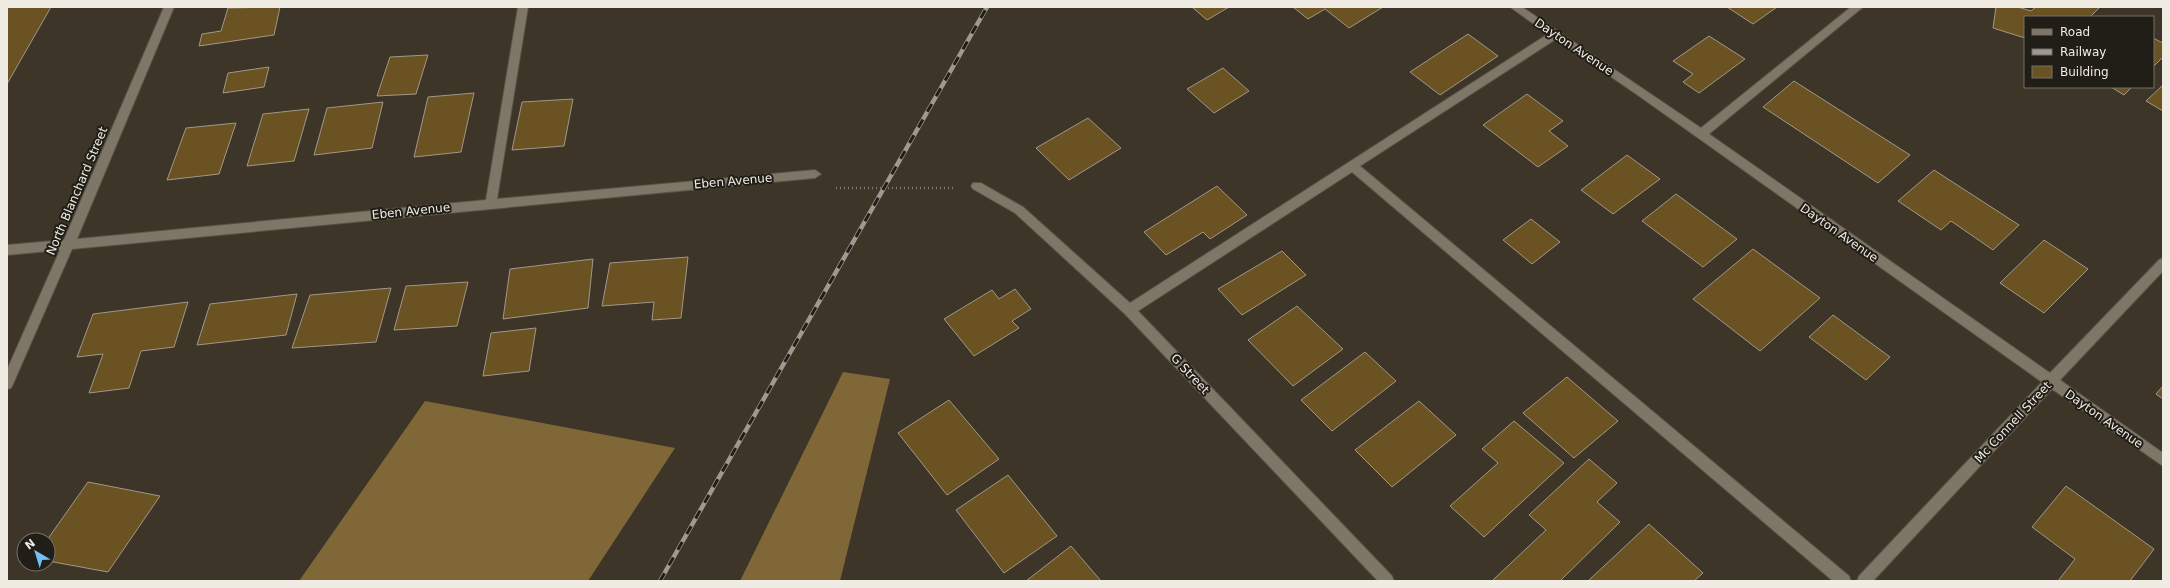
<svg xmlns="http://www.w3.org/2000/svg" width="2170" height="588" viewBox="0 0 2170 588" font-family="'DejaVu Sans',sans-serif">
<rect width="100%" height="100%" fill="#3c3528"/>
<!-- forest -->
<path fill="#7f6738" d="M843 372 890 379 840 581H740Z
M425 401 675 448 588 581H299Z"/>
<!-- building -->
<path fill="#6a5223" stroke="#a09889" d="M7 7H51L7 84Z
M280 7 274 35 199 46 202 34 221 31 228 8Z
M1192 7H1229L1207 20Z
M1293 7H1383L1349 28 1325 9 1308 19Z
M1727 7H1777L1753 24Z
M1996 7H2018L2031 11 2036 7H2100L2090 17H2025V38L1993 28Z
M1468 34 1498 56 1440 95 1410 72Z
M1709 36 1745 59 1699 93 1683 82 1693 74 1673 61Z
M2153 38 2163 43V57L2153 67Z
M428 55 416 94 377 96 390 57Z
M269 67 264 87 223 93 228 73Z
M1223 68 1249 91 1214 113 1187 89Z
M1794 81 1910 155 1878 183 1763 107Z
M2163 85V111L2146 101Z
M2111 87H2132L2124 95Z
M474 93 461 152 414 157 428 97Z
M1527 94 1563 121 1549 131 1568 146 1538 167 1483 125Z
M573 99 564 146 512 150 522 102Z
M383 102 372 148 314 155 327 108Z
M309 109 294 161 247 166 263 114Z
M1088 118 1121 148 1069 180 1036 148Z
M236 123 219 174 167 180 186 128Z
M1627 155 1660 179 1613 214 1581 190Z
M1934 170 2019 225 1993 250 1951 221 1941 230 1898 201Z
M1217 186 1247 215 1210 239 1203 232 1166 255 1144 232Z
M1676 194 1737 239 1703 267 1642 221Z
M1531 219 1560 242 1532 264 1503 240Z
M2044 240 2088 269 2044 313 2000 283Z
M1753 249 1820 298 1760 351 1693 299Z
M1282 251 1306 275 1242 315 1218 289Z
M688 257 681 318 652 320 654 302 602 306 610 263Z
M593 259 588 308 503 319 510 269Z
M468 282 457 326 394 330 406 286Z
M391 288 376 342 292 348 310 295Z
M1015 289 1031 309 1012 321 1019 328 974 356 944 319 992 290 999 299Z
M297 294 286 335 197 345 210 304Z
M188 302 174 347 141 351 129 388 89 393 103 354 77 357 93 314Z
M1297 306 1343 349 1293 386 1248 340Z
M1833 315 1890 357 1866 380 1809 337Z
M536 328 529 371 483 376 491 333Z
M1365 352 1396 381 1332 431 1301 400Z
M1567 377 1618 421 1574 458 1523 413Z
M2163 386V399L2156 394Z
M949 400 999 459 947 495 898 433Z
M1419 401 1456 435 1392 487 1355 450Z
M1514 421 1564 463 1484 537 1450 506 1498 463 1482 449Z
M1589 459 1617 483 1597 502 1620 522 1560 581H1495L1493 580 1546 530 1529 515Z
M1008 475 1057 536 1004 573 956 510Z
M88 482 160 496 108 572 48 561 47 540Z
M2066 486 2154 549 2130 581H2058L2075 559 2032 527Z
M1649 524 1703 573 1694 581H1588Z
M1071 546 1101 581H1026Z"/>
<g fill="none" stroke-linecap="round" stroke-linejoin="round">
<defs>
<path id="minor" d="M164 7H174L77 239 486 200 518 7H528L497 199 815 170 821 174 815 178 72 249 13 384 11 388 7 389V370L60 250 7 255V245L64 240Z
M1510 7H1522L1701 128 1851 7H1863L1709 134 2050 373 2159 260 2163 258V271L2060 380 2163 453V466L2052 389 1873 581H1857L1859 576 2042 382 1639 96 1556 39 1360 166 1849 576 1851 581H1833L1352 172 1138 311 1392 576 1394 581H1378L1125 314 1015 213 973 189 971 186 973 183H981L1023 207 1130 303 1548 34Z"/>
</defs>
<!-- minor casing -->
<use href="#minor" stroke="#585347" stroke-width="2"/>
<!-- path -->
<path stroke="#7c766b" stroke-width="2.5" stroke-dasharray="1 3" stroke-linecap="butt" d="M836 188H955"/>
<!-- minor -->
<use href="#minor" fill="#7e7667" fill-rule="evenodd"/>
<defs>
<path id="rail" d="M660 581 987 7"/>
</defs>
<!-- rail casing -->
<use href="#rail" stroke="#9f9a90" stroke-width="4.5"/>
<!-- rail -->
<use href="#rail" stroke="#211d17" stroke-width="3" stroke-dasharray="9" stroke-linecap="butt"/>
</g>
<g text-anchor="middle" stroke-width="4" stroke-linejoin="round" paint-order="stroke">
<!-- street labels -->
<g font-size="12" fill="#f0ece4" stroke="#211d17">
<text transform="translate(1574 47) rotate(34)" y="4">Dayton Avenue</text>
<text transform="translate(733 181) rotate(-5)" y="4">Eben Avenue</text>
<text transform="translate(77 191) rotate(-67)" y="4">North Blanchard Street</text>
<text transform="translate(411 211) rotate(-6)" y="4">Eben Avenue</text>
<text transform="translate(1839 233) rotate(35)" y="4">Dayton Avenue</text>
<text transform="translate(1190 374) rotate(47)" y="4">G Street</text>
<text transform="translate(2104 419) rotate(35)" y="4">Dayton Avenue</text>
<text transform="translate(2013 422) rotate(-47)" y="4">Mc Connell Street</text>
</g>
</g>
<!-- border -->
<rect width="2170" height="588" fill="none" stroke="#f0ece4" stroke-width="16"/>
<!-- legend -->
<rect x="2024" y="16" width="130" height="72" fill="#211d17" stroke="#747069"/>
<rect x="2032" y="29" width="20" height="6" fill="#7e7667" stroke="#747069"/>
<text x="2060" y="36" font-size="12" fill="#f0ece4">Road</text>
<rect x="2032" y="49" width="20" height="6" fill="#9f9a90" stroke="#747069"/>
<text x="2060" y="56" font-size="12" fill="#f0ece4">Railway</text>
<rect x="2032" y="66" width="20" height="12" fill="#6a5223" stroke="#747069"/>
<text x="2060" y="76" font-size="12" fill="#f0ece4">Building</text>
<!-- north arrow -->
<g transform="translate(36 552) rotate(322)"><circle r="19" fill="#211d17" stroke="#747069"/>
<path d="M0-3L7 15L0 10L-7 15Z" fill="#74c0f6"/>
<text y="-6" font-size="11" font-weight="bold" text-anchor="middle" fill="#f0ece4">N</text>
</g>
</svg>
